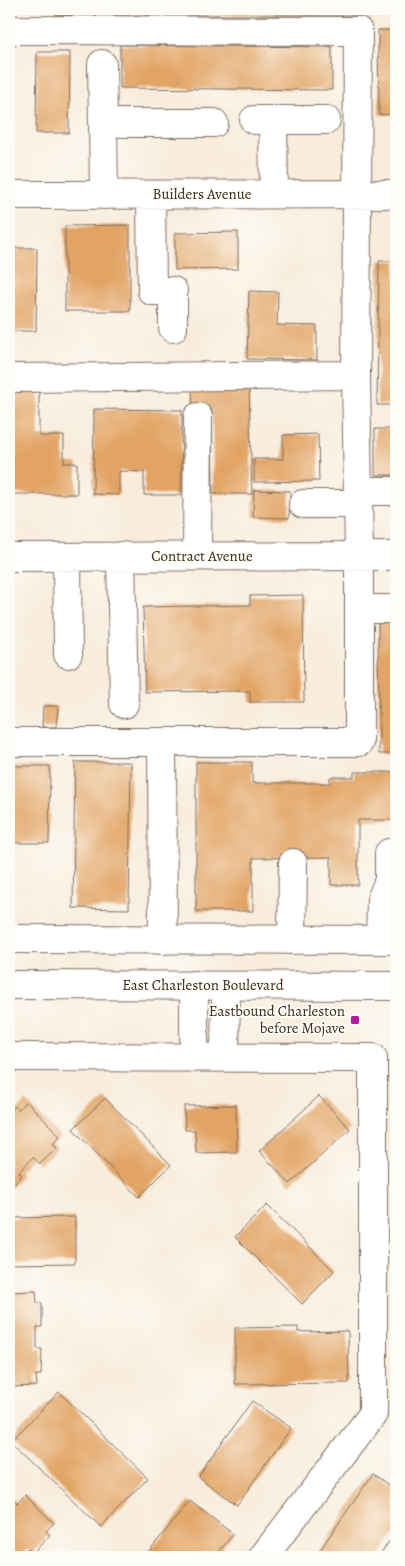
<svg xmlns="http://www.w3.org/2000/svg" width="405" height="1566" viewBox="0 0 405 1566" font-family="Alegreya,serif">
<rect width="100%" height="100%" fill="#fdfcf7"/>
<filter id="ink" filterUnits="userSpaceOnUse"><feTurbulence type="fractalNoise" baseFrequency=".02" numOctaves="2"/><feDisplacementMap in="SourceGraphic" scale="10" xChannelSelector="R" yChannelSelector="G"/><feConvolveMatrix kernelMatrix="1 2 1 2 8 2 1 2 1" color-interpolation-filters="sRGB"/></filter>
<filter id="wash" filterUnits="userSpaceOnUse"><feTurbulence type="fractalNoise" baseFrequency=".0096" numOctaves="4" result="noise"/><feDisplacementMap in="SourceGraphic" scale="20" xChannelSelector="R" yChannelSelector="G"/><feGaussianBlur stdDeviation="1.12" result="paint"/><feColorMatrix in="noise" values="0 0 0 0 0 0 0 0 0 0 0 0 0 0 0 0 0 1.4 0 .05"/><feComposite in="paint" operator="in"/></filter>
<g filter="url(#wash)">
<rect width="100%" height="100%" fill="#f8ecdb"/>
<g id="blocks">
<!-- building -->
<path fill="#e2a465" d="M56 9H396V15H56Z
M378 30H396V114L379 115Z
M120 45 332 47V90L120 88Z
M37 52H70L69 133H36Z
M130 225V311H65V226Z
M238 232V269L175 270V233Z
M9 248H37L36 331H9Z
M379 261H396V405H377Z
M249 291 278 292 277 325 317 326V360L247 359Z
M249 386 252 494H213L212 410H193L192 388Z
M9 387H39V436H64V463H77V494H9Z
M94 409 182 410 181 495H144V472L119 471V495L93 494Z
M375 429H396V475H375Z
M318 434 319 481 254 482V459H283V435Z
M254 490 290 491 289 518 253 517Z
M303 595 304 702H250V691L145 692 143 607 250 605V596Z
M378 617H396V754H379Z
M43 706H58L56 727H42Z
M75 762H131L129 909 73 908Z
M196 762H252V783H330V777H354V772H396V820H358V885H331V857L253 858V911H196Z
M9 766H50L49 843H9Z
M319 1096 350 1129 290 1184 259 1151Z
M105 1098 171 1165 139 1197 73 1129Z
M26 1101 60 1136 53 1144 57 1148 40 1164 33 1157 19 1172 22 1175 9 1189V1112L15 1106 18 1110Z
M236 1105 237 1152 196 1153 195 1130H185L184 1106Z
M267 1205 334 1271 302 1304 235 1237Z
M75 1217V1263L9 1264V1218Z
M36 1291 37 1303H42V1327H37V1349H42L41 1375H36L37 1386 9 1387V1292Z
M298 1327V1332L348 1331 349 1383 235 1384V1328Z
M59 1392 148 1478 101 1527 11 1441Z
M252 1401 291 1428 237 1505 198 1477Z
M373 1474 396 1490V1532L378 1557H315Z
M25 1495 54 1523 46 1531 50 1535 33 1553 28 1548 19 1557H9V1504L13 1499 17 1503Z
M190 1501 233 1534 215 1557H144Z"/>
</g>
</g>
<g filter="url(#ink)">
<use href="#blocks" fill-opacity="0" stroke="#7d6e60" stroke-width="1"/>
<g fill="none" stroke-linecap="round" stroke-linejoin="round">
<defs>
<path id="minor" d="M9 30 358 31 356 375 359 556V742H9
M102 64 103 123
M254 120H326
M273 120 274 194
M9 195 396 194
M104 195 103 123H214
M151 195 152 291H173V328
M9 378 356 375
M358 491H396
M303 504H358
M121 556 124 704
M197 556 198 417
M9 557 396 556
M67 557 68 654
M359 609H396
M162 742 163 940
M292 940 293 863
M380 940 381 900 389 880V853H396
M194 985V1057
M9 1057 373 1058V1414L263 1557
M225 1057 226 986"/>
<path id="major" d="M9 939 396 940
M9 985 396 986"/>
</defs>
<!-- minor casing -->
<use href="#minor" stroke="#7d6e60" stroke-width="30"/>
<!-- major casing -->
<use href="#major" stroke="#7d6e60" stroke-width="30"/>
<!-- minor -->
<use href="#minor" stroke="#fff" stroke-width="28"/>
<!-- major -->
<use href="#major" stroke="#fff" stroke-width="28"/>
</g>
</g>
<!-- markers -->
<rect fill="#b5179e" stroke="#fdfcf7" stroke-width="2" x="350" y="1015" width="10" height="10" rx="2.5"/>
<g text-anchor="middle" stroke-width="4" stroke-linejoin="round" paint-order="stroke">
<!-- street labels -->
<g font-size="15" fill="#3b2a1e" stroke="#fdfcf7">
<text x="202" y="199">Builders Avenue</text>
<text x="202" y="561">Contract Avenue</text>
<text x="203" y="990">East Charleston Boulevard</text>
</g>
<!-- poi labels -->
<g font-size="15" fill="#3b2a1e" stroke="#fdfcf7" text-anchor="end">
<text x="345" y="1016">Eastbound Charleston<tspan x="345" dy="17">before Mojave</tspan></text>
</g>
</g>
<!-- margin -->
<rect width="405" height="1566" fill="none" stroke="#fdfcf7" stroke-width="30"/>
</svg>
